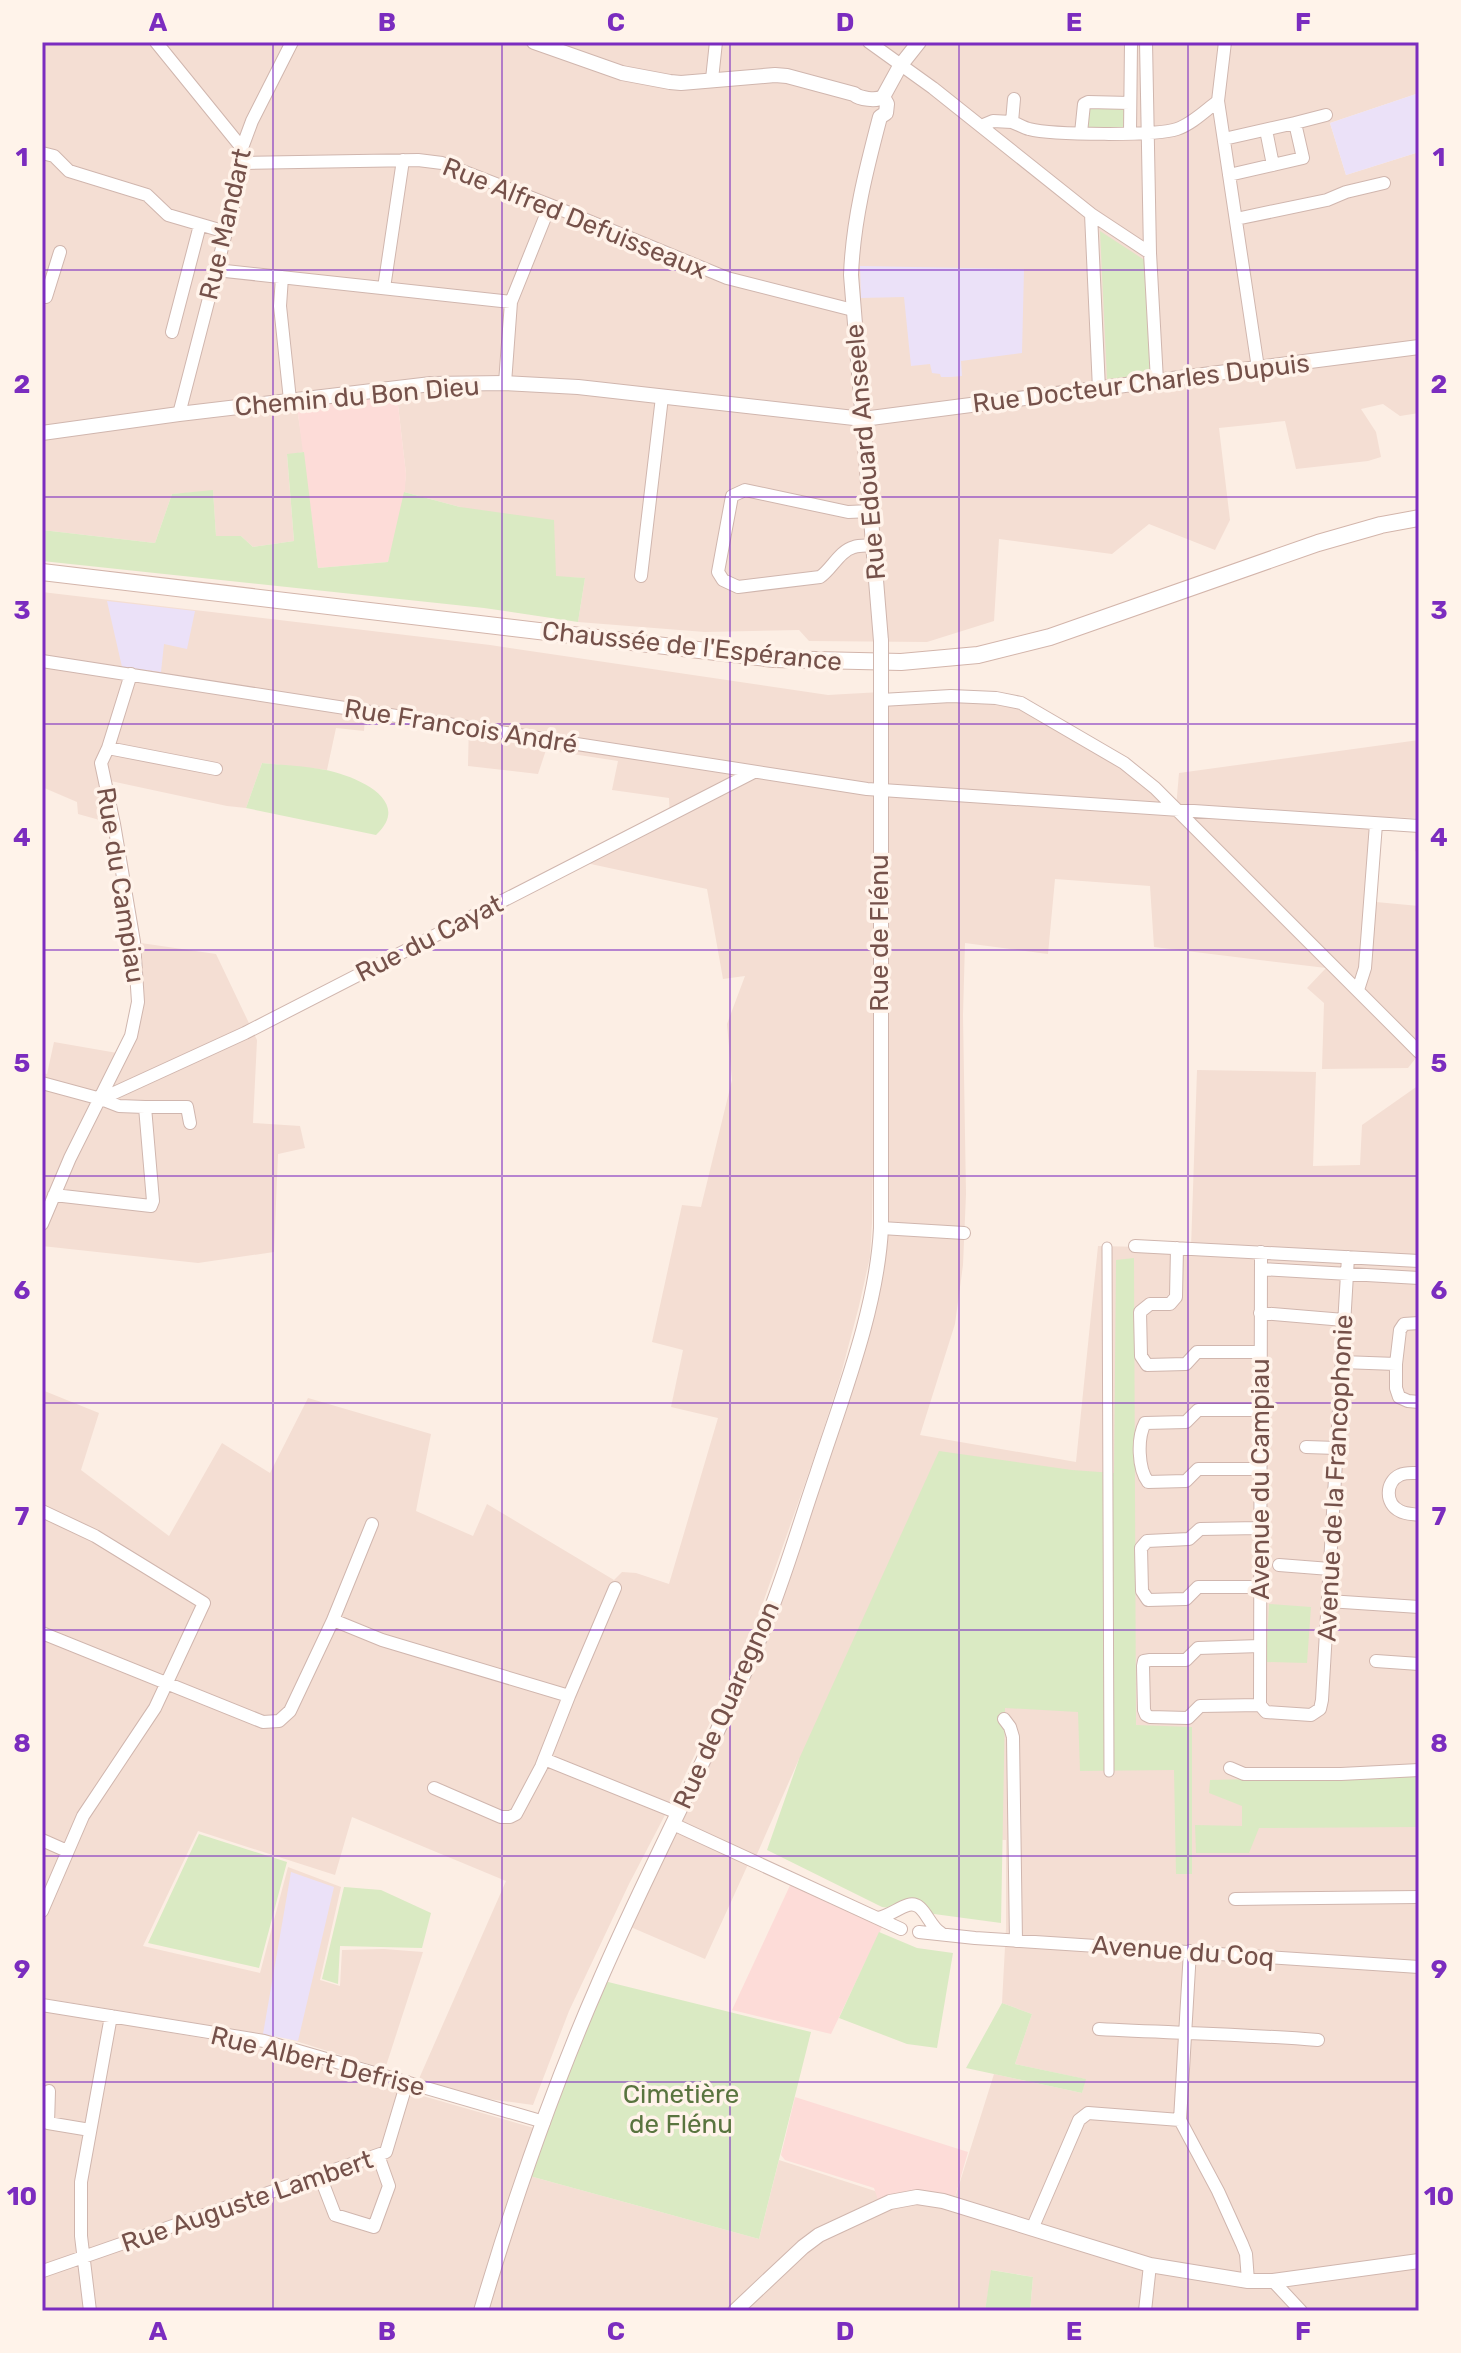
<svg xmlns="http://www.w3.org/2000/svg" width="1461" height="2353" viewBox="0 0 1461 2353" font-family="Rubik,sans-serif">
<rect width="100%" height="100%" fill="#fceee4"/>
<!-- residential -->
<path fill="#f4ded3" d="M42 42H1419V93L1330 123 1346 175 1419 152V413L1400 416 1383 404 1361 409 1376 432 1381 457 1368 461 1296 469 1285 421 1219 428 1230 520 1215 550 1149 524 1112 554 999 539 994 621 927 642 809 641 799 630 705 632 578 622 585 578 556 577 460 507 404 492 406 474 398 405 298 415 304 452 287 455 294 541 253 547 241 536H216L213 491 172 494 155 543 42 530Z
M42 592 490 645 828 695 881 692 872 1222 870 1257 859 1306 840 1378 816 1452 752 1634 678 1790 629 1884 569 2011 533 2105 474 2097 418 2081 506 1881 352 1817 335 1875 198 1831 143 1946 260 1973 288 1867 341 1887 320 1980 340 1986 342 1950 384 1949 423 1952 385 2069 286 2038 42 1998V1390L99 1413 81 1470 169 1536 222 1443 270 1473 308 1398 431 1434 416 1511 473 1536 487 1504 614 1580 622 1572 636 1573 669 1584 718 1418 671 1407 683 1350 652 1342 682 1205 701 1207 732 1080 727 1024 745 976 723 979 707 889 586 863 670 822 669 798 612 790 618 761 546 750 538 774 468 766 469 721 366 707 364 731 336 728 327 770 262 763 246 808 227 806 106 780 114 824 78 814 77 802 42 787Z
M943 698 1015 703 1137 775 1176 808 1179 773 1419 740V853L1415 851V818L1374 817 1365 901 1419 906V1054L1408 1068 1322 1069 1324 1003 1307 988 1326 968 1154 947 1150 886 1055 879 1048 954 965 943 963 1015 966 1194 963 1265 955 1324 920 1435 1076 1462 1098 1246 1191 1248 1197 1070 1316 1072 1313 1166 1360 1165 1362 1125 1419 1085V1507L1416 1514 1419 1515V2311H1030L1033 2277 992 2270 985 2311H42V2010L252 2047 534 2128 526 2175 759 2239 779 2160 875 2191 890 2202 953 2204 994 2074 1082 2093 1085 2079 1015 2064 1032 2014 1002 2003 1006 1928V1840L967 1839 799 1759 754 1861 750 1860 705 1959 626 1925 761 1636 878 1263 885 705Z
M134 942 216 954 257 1040 253 1123 300 1126 305 1148 278 1154 274 1252 198 1263 42 1246V1073L47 1074 54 1042 123 1054 131 1036Z"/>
<!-- commercial -->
<path fill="#fddcd8" d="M396 388 406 474 404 501 388 562 318 568 296 399Z
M793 1879 885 1921 831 2034 732 2010Z
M795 2097 968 2152 953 2204 943 2201 880 2206 874 2188 785 2160 781 2155Z"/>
<!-- education -->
<path fill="#ebe1f8" d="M1419 93V152L1346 175 1330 123Z
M860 266 1024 269 1022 353 961 361 962 376 951 377H941L940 374 932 373 930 364 911 366 904 297 861 298Z
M107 601 195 611 187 649 164 644 161 672 122 667Z
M291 1872 334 1887 298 2041 263 2034Z"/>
<!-- green -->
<path fill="#daeac3" d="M1086 106 1125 109 1123 128H1086Z
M1100 231 1146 261 1150 375 1107 379Z
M304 452 318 568 388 562 404 492 460 507 554 520 556 576 585 578 578 622 484 608 42 561V530L155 543 172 494 213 490 216 536H241L253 547 294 541 287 454Z
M262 763C283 765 305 766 326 770 355 776 414 800 376 835L246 808Z
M1134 1258 1136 1725 1192 1727V1874H1176L1174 1770 1080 1771 1078 1712 1005 1708 1001 1923 882 1907 767 1850 799 1759 939 1451 1072 1470 1114 1473 1116 1260Z
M1269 1604 1311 1607 1307 1663 1266 1662Z
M1419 1775V1827L1259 1828 1249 1853H1196L1195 1825 1242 1826V1806L1209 1793 1210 1780Z
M199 1834 287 1862 259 1968 148 1943Z
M344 1887 381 1890 431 1913 422 1948 340 1946 338 1984 322 1979Z
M879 1932 917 1948 953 1953 937 2048 907 2044 839 2018Z
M600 1980 811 2032 759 2239 526 2175Z
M1002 2003 1032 2014 1015 2064 1086 2079 1082 2093 966 2068Z
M991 2270 1033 2277 1030 2311H985Z"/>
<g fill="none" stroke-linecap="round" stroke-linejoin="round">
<defs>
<path id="pedestrian" d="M1107 1247 1109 1772"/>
<path id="minor" d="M156 42 242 148
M869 42 933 88 1091 214
M1146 42 1150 253
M1225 42 1218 101 1258 368
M712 79 716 42
M1014 99 1012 122C1018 124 1024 128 1029 129 1052 135 1157 136 1177 129 1192 124 1206 110 1218 101
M1295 123 1326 115
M981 126 993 121 1012 122
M1266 130 1273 165
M1130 132 1131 42
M1081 133 1084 104 1088 102 1130 103
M1224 139 1295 123 1303 158 1229 175
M42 153 54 156 69 171 147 195 168 215 226 232
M244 163 418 160 442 163 550 205 727 278 853 310
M1236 219 1327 200 1346 192 1384 183
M216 270 511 302
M282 277 280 306 290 400
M384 288 403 160
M42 296 46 297 60 252
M172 332 200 225
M505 383 511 302 550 205
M1099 389 1091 214 1150 253 1157 381
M179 414 244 163 242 148 252 121 292 42
M871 511 848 512 745 490 732 496 718 572 723 580 738 587 820 577C832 569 839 551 854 547 860 545 868 546 874 545
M641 576 662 397
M42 661 867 789 1419 826
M881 700 951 696 996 698 1021 703 1124 763 1155 788 1419 1052
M108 748 216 769
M1358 990 1365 968 1376 824
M42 1083 101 1099 119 1106 145 1107 153 1201 151 1206 54 1195
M101 1099 245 1033 754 772
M145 1107H187L190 1123
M42 1224 70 1158 131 1036 138 1002 134 942 114 824 101 763 108 748 131 674
M881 1228 964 1233
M1135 1246 1419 1261
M1177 1248 1176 1297 1170 1304H1150L1140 1312 1141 1356 1147 1365 1186 1364 1197 1352H1260
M1261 1269 1419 1278
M1260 1313 1344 1320
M1419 1323 1404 1324 1400 1330 1396 1364V1388L1399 1397 1408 1401 1419 1402
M1342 1362 1396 1364
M1260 1410H1198L1186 1422 1145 1423C1137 1438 1138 1469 1148 1482L1186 1481 1198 1469H1260
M1306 1447 1337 1448
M1419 1473C1412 1473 1406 1472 1400 1475 1385 1482 1385 1504 1400 1511 1405 1514 1413 1514 1419 1515
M42 1511 95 1536 204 1603 155 1708 83 1816 42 1911
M1260 1528 1200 1529 1189 1539 1147 1541 1141 1548 1142 1591 1148 1600 1186 1599 1198 1587H1260
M1279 1565 1330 1569
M1328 1601 1419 1607
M333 1620 372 1524
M42 1633 263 1722 279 1721 290 1711 333 1620 382 1640 569 1696 541 1767 516 1814 510 1817H501L434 1788
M1260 1646 1198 1648 1186 1660H1150L1144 1661 1143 1666 1144 1710 1146 1715 1150 1717 1188 1718 1200 1706 1260 1705
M1376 1661 1419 1664
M569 1696 615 1588
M1260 1705 1266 1712 1311 1715 1320 1709 1322 1700 1348 1257
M1260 1705 1261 1252
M1004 1719 1010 1727 1013 1737 1016 1941
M544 1759 678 1813
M1230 1768 1244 1774H1341L1419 1770
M673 1824 901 1929
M42 1840 67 1851
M1235 1899 1419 1897
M878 1918C891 1915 898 1908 908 1905 924 1900 928 1926 941 1933
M919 1932 975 1938 1419 1967
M1190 1951 1180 2120 1218 2191 1242 2244 1246 2254 1248 2281
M42 2005 264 2041 544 2122
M1099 2029C1172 2033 1245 2034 1318 2040
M49 2091 48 2123 90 2130
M320 2176 335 2215 374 2227 389 2186 378 2155
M1032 2229 1079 2120 1088 2113 1180 2120
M43 2271 386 2152 407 2082
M1273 2281 1301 2311
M90 2311 81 2236V2182L111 2016
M1145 2311 1150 2265"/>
<path id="tertiary" d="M534 42 622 73 670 82 681 83 775 75 787 76 854 94C860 99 876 101 883 97L900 66 919 42
M42 433 179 414 431 384 505 383 578 387 863 419 1419 347
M881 641 851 275C853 221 866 170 880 117L886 113 887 104 883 97
M481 2311C514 2199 553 2087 600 1980 650 1865 709 1755 759 1640 782 1586 798 1529 817 1474 842 1397 877 1309 881 1228V692
M735 2311 803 2247 819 2235 890 2202 917 2197 943 2201 1150 2265 1248 2281H1273L1419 2261"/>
<path id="secondary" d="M42 572 774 659 901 662 978 655 1050 637 1318 543 1381 525 1419 518"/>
</defs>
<!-- pedestrian casing -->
<use href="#pedestrian" stroke="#d0b6ae" stroke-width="11"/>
<!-- minor casing -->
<use href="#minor" stroke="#d0b6ae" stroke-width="14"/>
<!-- tertiary casing -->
<use href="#tertiary" stroke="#d0b6ae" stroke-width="16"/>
<!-- secondary casing -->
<use href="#secondary" stroke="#d3b5ab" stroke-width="18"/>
<!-- pedestrian -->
<use href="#pedestrian" stroke="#fff" stroke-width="9"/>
<!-- minor -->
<use href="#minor" stroke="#fff" stroke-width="12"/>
<!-- tertiary -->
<use href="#tertiary" stroke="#fff" stroke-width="14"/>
<!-- secondary -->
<use href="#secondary" stroke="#fff" stroke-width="16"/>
<defs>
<path id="tertiary-bridge" d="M881 641V692"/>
</defs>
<!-- tertiary-bridge casing -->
<use href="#tertiary-bridge" stroke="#d0b6ae" stroke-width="16" stroke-linecap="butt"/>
<!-- tertiary-bridge -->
<use href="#tertiary-bridge" stroke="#fff" stroke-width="14"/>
</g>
<!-- grid -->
<path fill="none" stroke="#7b2cbf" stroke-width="2" stroke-opacity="0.55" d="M273 42V2311M502 42V2311M730 42V2311M959 42V2311M1188 42V2311M42 270H1419M42 497H1419M42 724H1419M42 950H1419M42 1176H1419M42 1403H1419M42 1630H1419M42 1856H1419M42 2082H1419"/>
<g text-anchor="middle" stroke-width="7" stroke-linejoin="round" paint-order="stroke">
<!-- street labels -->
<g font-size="26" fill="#75514a" stroke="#fff3ea">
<text transform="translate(575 218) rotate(22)" y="9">Rue Alfred Defuisseaux</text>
<text transform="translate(225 224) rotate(-77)" y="9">Rue Mandart</text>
<text transform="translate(1141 383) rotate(-7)" y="9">Rue Docteur Charles Dupuis</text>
<text transform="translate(357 396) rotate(-5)" y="9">Chemin du Bon Dieu</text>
<text transform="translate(865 452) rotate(-95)" y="9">Rue Edouard Anseele</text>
<text transform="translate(692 646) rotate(6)" y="9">Chaussée de l'Espérance</text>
<text transform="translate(461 726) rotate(9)" y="9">Rue Francois André</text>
<text transform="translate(121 885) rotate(81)" y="9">Rue du Campiau</text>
<text transform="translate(879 933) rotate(-90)" y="9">Rue de Flénu</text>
<text transform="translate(429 938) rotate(-27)" y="9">Rue du Cayat</text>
<text transform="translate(1335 1478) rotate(-87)" y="9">Avenue de la Francophonie</text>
<text transform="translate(1260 1479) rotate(-90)" y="9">Avenue du Campiau</text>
<text transform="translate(726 1705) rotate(-66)" y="9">Rue de Quaregnon</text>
<text transform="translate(1183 1951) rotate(4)" y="9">Avenue du Coq</text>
<text transform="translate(318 2061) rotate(14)" y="9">Rue Albert Defrise</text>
<text transform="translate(247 2201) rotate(-19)" y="9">Rue Auguste Lambert</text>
</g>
<!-- park labels -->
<g font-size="26" fill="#59743f" stroke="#fff3ea">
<text x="681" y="2103">Cimetière<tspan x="681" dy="30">de Flénu</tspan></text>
</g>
</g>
<!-- border -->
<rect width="1461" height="2353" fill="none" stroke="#fff3ea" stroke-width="88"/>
<rect x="44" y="44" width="1373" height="2265" fill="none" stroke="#7b2cbf" stroke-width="3"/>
<g font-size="26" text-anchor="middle" font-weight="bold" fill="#7b2cbf">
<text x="158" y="31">A</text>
<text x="387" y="31">B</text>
<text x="616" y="31">C</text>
<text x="845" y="31">D</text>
<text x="1074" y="31">E</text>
<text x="1303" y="31">F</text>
<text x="22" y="166">1</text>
<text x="1439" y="166">1</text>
<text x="22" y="393">2</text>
<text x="1439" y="393">2</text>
<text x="22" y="619">3</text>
<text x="1439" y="619">3</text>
<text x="22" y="846">4</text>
<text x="1439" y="846">4</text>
<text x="22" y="1072">5</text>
<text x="1439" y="1072">5</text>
<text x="22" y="1299">6</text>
<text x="1439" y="1299">6</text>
<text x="22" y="1525">7</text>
<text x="1439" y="1525">7</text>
<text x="22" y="1752">8</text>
<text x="1439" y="1752">8</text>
<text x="22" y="1978">9</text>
<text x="1439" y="1978">9</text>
<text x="22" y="2205">10</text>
<text x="1439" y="2205">10</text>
<text x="158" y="2340">A</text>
<text x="387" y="2340">B</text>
<text x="616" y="2340">C</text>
<text x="845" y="2340">D</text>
<text x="1074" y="2340">E</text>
<text x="1303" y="2340">F</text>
</g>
</svg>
